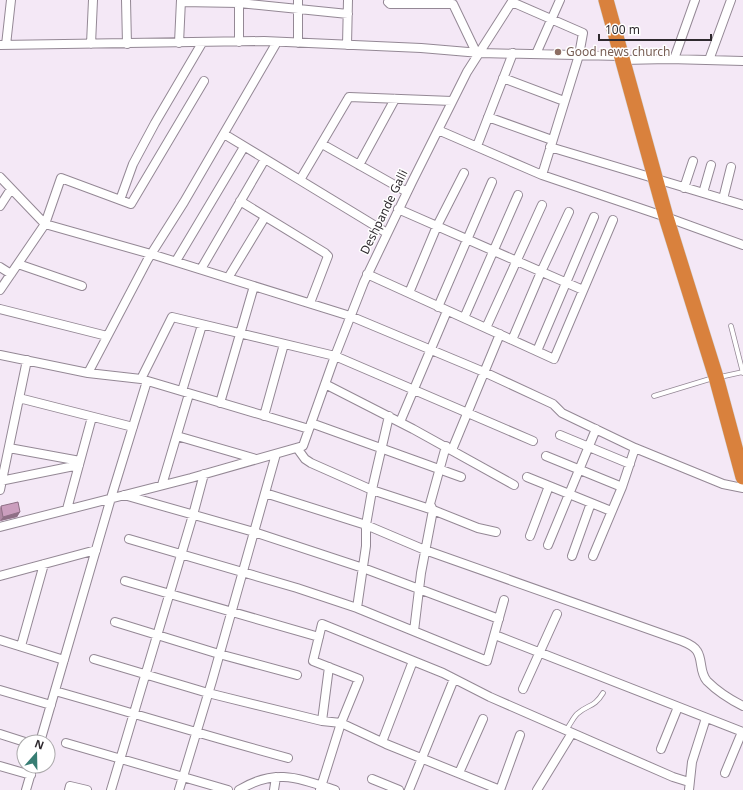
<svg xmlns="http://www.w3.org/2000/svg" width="743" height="790" viewBox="0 0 743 790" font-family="'Noto Sans',sans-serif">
<rect width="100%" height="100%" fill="#f4e8f6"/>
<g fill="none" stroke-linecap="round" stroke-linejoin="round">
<defs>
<path id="lane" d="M731 326 743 373
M720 377 743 372
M654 396 713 378
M566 730C570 725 573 718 577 714 588 704 594 708 603 693"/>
<path id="street" d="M126 0 127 44
M298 0V43
M389 0 388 2 390 4H453L476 52
M181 2 239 3 348 14
M512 2 583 33 579 55 542 175
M239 42V3
M179 43 181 0
M91 44 93 0
M0 45 264 41 421 48 480 53 621 56
M6 45 11 0
M347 45 348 0
M536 54 560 0
M674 59 695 0
M622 60 669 59 743 61
M709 60 731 0
M503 78 564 101
M488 117 552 140
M438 130 542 175 666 217 743 245
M224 134 387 233
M322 144 407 192
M477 146 513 53
M550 147 743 205
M359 165 395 99
M0 177 45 224 151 254 350 316 484 372 553 404 562 413 635 448 723 484 743 488
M300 180 349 97 452 101
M684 188 693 161
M703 193 711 165
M723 199 731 167
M120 200 133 164 155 123 202 43
M240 201 325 253 328 256 310 303
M0 206 11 189
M398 209 583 290
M176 261 244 147
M18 264 82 286
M0 267 11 274
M201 269 265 159
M367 274 554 359 613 220
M228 278 265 217
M0 290 45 224 61 178 131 204 204 81
M409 293 437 226 464 173
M438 307 492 182
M0 309 107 336
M464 318 518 195
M486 328 542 205
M512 340 541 272 569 212
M537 351 594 217
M0 355 88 373 148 259 184 202 277 42
M88 373 141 379 309 429
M141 379 172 317 335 356 533 441
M325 384 413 429 514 485
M182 391 202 325
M19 398 133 427
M220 403 254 286
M264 416 284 344
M400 422 447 311
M311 423 461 477
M560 435 630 464
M177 436 256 459
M9 448 80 461
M297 448 305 459 311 463 372 490 433 510 478 528 496 532
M452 450 500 334
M546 456 622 487
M527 477 611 511
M0 481 79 465
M162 485 189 394
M0 490 27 360
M265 493 366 525 425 550 682 641C687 643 694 646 697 651 703 660 699 672 707 681 717 691 731 700 743 706
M124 495 254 532 363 568 499 619
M67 509 92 417
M0 527 191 478 303 446 335 356 364 282 412 182 467 72 513 0
M530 536 549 486
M129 539 297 588 357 608 487 661 504 600
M548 545 596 429
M572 556 591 503
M593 556 622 487 635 448
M0 576 96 550
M125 581 319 637
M357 608 366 546V525L373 485 389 416
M115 622 219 654 297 675
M414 631 421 573 433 510 430 504 446 446
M495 635 743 732
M0 640 64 660
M21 646 44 564
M94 659 208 693 322 721 341 723 320 790
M523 689 557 614
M0 690 51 705
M55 691C133 713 210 737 288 758
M322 721 329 667
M0 734 25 742
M40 742 111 498 147 381
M382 742 413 661
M66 743 228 790
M661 749 678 707
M0 766 31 775
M459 773 483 719
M725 773 742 732
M372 779 399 790
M26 790 33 766
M69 790 70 786 87 790
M111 790 193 515 204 474
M179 790 212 681 276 454
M239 790C275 768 298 778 335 790
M274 790 276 777
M409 790 454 679
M500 790 386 744 341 723 359 679 313 661 322 624 443 673 490 697 673 777 689 782
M500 790 520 735
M537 790 572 733
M689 790 692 762 706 718"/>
<path id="highway" d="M606 0 666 217 716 377 743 477"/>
</defs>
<!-- lane casing -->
<use href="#lane" stroke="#948895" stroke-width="5.5"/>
<!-- street casing -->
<use href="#street" stroke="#948895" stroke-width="10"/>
<!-- highway casing -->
<use href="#highway" stroke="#d1d0d1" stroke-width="16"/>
<!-- lane -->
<use href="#lane" stroke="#fff" stroke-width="4"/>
<!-- street -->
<use href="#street" stroke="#fff" stroke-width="8"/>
<!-- highway -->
<use href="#highway" stroke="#d9813d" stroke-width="15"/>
</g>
<!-- wall -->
<path fill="#af88a3" d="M1 506 20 512 17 517 0 521V508Z"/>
<!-- shaded-wall -->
<path fill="#8e6f85" d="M20 512 17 517 0 521 3 517Z"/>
<!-- building -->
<path fill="#cb9ebe" stroke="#8e6f85" d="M18 502 20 512 3 517 1 506Z"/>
<!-- markers -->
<circle fill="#8d6e63" stroke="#fff" stroke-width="1.5" cx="558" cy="52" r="4"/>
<g text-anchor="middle" stroke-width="3" stroke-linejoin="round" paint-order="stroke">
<!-- education labels -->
<g font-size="12" fill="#785e54" stroke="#fff" text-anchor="start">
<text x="566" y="56">Good news church</text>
</g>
<!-- street labels -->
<g font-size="12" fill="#2e292e" stroke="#fff">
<text transform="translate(384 212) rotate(-64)" y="4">Deshpande Galli</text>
</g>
</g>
<!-- north arrow -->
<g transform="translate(36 754) rotate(20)"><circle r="19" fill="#ffffff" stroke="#aba9ab"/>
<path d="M0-3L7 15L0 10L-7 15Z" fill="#377d73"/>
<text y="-6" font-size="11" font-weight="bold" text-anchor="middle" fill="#2e292e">N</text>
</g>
<!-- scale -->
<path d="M599 34v6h112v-6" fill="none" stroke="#2e292e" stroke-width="2"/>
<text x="605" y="34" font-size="12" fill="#2e292e" stroke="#ffffff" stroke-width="3" paint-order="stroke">100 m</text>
</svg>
